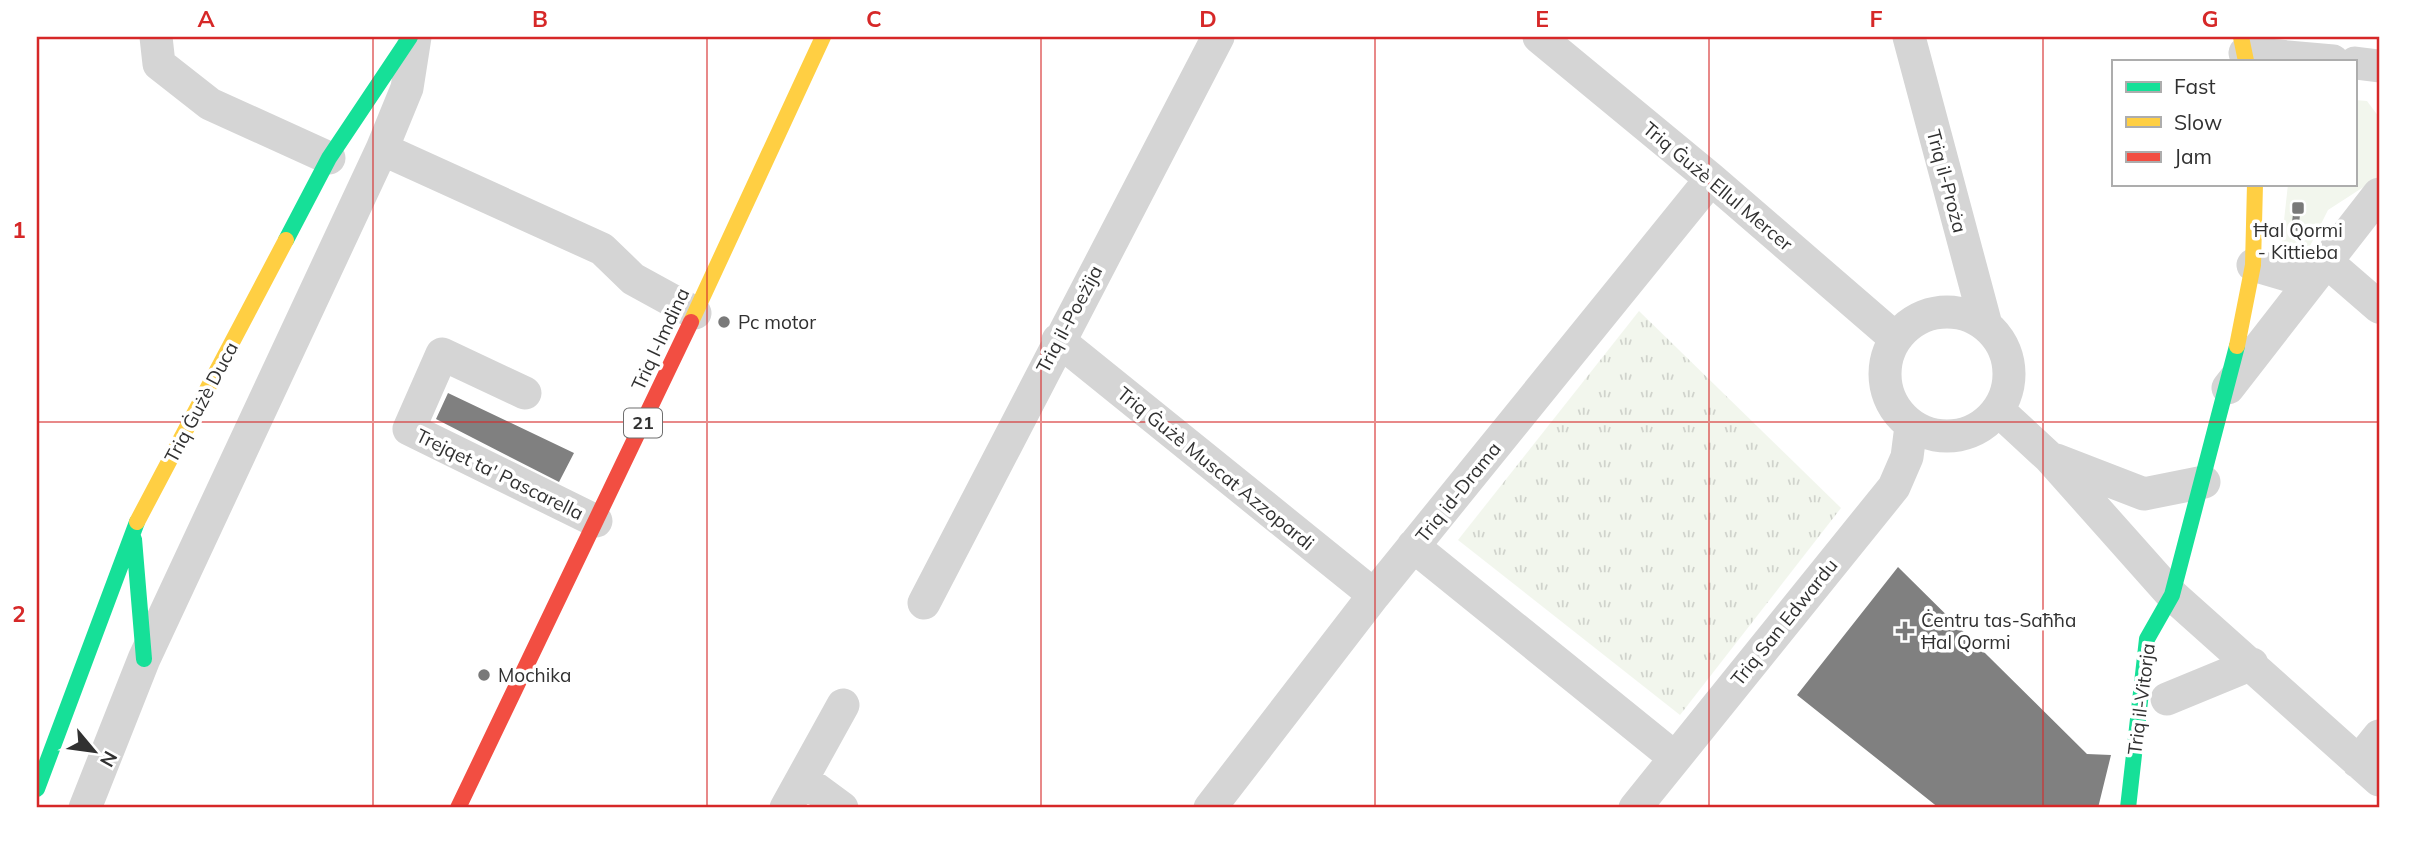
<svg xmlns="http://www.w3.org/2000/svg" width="2416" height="845" viewBox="0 0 2416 845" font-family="Mulish,sans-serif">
<defs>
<pattern id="grass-tufts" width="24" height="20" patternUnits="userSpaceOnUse" patternTransform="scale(1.75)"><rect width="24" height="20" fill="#f2f6ed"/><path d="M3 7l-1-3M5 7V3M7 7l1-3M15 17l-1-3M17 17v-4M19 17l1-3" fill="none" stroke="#d0d3cc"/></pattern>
</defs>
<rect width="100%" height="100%" fill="#fff"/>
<!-- grass -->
<path fill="url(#grass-tufts)" d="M1639 311 1841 508 1680 715 1458 540Z"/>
<!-- park -->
<path fill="#f2f6ed" d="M2355 100 2367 101 2379 117V177L2328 210 2301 264 2287 263 2281 248 2288 184H2355Z"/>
<!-- building -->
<path fill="#808080" d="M2293 214 2300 215 2298 231 2291 230Z
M448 393 574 453 559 482 436 419Z
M1898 567 2087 754 2111 755 2098 808H1939L1797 695Z"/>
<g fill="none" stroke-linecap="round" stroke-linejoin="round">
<!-- street -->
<path stroke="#d5d5d5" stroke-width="33" d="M156 37 159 64 210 104 329 158
M1539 37 1711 179 1895 338
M1909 37 1986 325
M2245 53 2333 61
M2355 63 2379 66
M382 149 602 249 633 279 695 313
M2327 262 2379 307
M2253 265 2287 275 2315 274
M1885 374a62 62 0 1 1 124 0a62 62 0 1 1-124 0Z
M1058 340 1374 595
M2228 388 2379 194
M525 393 442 354 409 429 596 521
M1998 410 2050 458 2172 595 2379 780
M2056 460 2144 494 2204 482
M1413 546 1674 757
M924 603 1218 37
M2167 699 2252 664
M2358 762 2379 736
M804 780 842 808
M85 808 144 659 382 149 407 88 415 37
M786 808 843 705
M1210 808 1374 595 1711 179
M1635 808 1894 487 1907 457 1911 426"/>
<!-- fast -->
<path stroke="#16e098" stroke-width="16" d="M286 240 329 158 410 37
M134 539 144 659
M37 789 137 522
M2128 808 2147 639 2172 595 2237 346"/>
<!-- slow -->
<path stroke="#ffcf43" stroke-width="16" d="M2241 37 2246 61
M691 322 823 37
M2237 346 2253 265 2255 184
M137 522 286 240"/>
<!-- jam -->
<path stroke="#f24e42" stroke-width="16" d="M458 808 691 322"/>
</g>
<!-- grid -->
<path fill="none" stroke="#d62828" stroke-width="2" stroke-opacity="0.55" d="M373 37V808M707 37V808M1041 37V808M1375 37V808M1709 37V808M2043 37V808M37 422H2379"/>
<!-- markers -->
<g fill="#797979" stroke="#fff" stroke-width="2.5">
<rect x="2291" y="201" width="14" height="14" rx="3.5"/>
<circle cx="724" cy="322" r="7"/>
<path d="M1901.5 620.5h7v7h7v7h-7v7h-7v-7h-7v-7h7z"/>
<circle cx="484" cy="675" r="7"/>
</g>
<g text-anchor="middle" stroke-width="7" stroke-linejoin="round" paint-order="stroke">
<!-- shield labels -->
<rect fill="#fff" stroke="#6f6f6f" stroke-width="2" x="624" y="408.5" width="38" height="29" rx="5"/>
<g font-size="18" font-weight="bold" fill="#313131">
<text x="643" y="429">21</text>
</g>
<!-- street labels -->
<g font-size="19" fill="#313131" stroke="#fff">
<text transform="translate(1947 181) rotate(75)" y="7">Triq il-Proża</text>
<text transform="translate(1718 186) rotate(40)" y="7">Triq Ġużè Ellul Mercer</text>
<text transform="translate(1069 319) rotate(-62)" y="7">Triq il-Poeżija</text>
<text transform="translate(660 339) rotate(-65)" y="7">Triq l-Imdina</text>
<text transform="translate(201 402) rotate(-62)" y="7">Triq Ġużè Duca</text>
<text transform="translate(1216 468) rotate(39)" y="7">Triq Ġużè Muscat Azzopardi</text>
<text transform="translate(500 474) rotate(26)" y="7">Trejqet ta' Pascarella</text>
<text transform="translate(1458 492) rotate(-51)" y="7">Triq id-Drama</text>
<text transform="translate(1784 622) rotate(-51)" y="7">Triq San Edwardu</text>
<text transform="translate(2141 699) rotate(-83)" y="7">Triq il-Vitorja</text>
</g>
<!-- poi labels -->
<g font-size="19" fill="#313131" stroke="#fff" text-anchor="start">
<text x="2298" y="237" text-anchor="middle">Ħal Qormi<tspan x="2298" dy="22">- Kittieba</tspan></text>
<text x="738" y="329">Pc motor</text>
<text x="1921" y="627">Ċentru tas-Saħħa<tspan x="1921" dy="22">Ħal Qormi</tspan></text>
<text x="498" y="682">Mochika</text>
</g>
</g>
<!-- border -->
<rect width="2416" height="845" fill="none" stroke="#ffffff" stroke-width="77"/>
<!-- legend -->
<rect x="2112" y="60" width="245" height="126" fill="#ffffff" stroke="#adadad" stroke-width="2"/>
<rect x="2126" y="82" width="35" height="10" fill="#16e098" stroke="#adadad" stroke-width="2"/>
<text x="2174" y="94" font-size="21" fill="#313131">Fast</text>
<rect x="2126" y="117" width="35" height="10" fill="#ffcf43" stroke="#adadad" stroke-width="2"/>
<text x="2174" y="130" font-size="21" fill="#313131">Slow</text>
<rect x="2126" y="152" width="35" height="10" fill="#f24e42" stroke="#adadad" stroke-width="2"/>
<text x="2174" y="164" font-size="21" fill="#313131">Jam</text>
<!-- north arrow -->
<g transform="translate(94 751) rotate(119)" stroke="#ffffff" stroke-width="5" paint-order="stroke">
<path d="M0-5L12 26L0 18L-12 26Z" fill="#313131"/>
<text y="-10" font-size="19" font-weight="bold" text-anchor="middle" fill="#313131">N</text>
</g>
<rect x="38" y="38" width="2340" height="768" fill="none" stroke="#d62828" stroke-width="2.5"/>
<g font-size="23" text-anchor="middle" font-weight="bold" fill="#d62828">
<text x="206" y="27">A</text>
<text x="540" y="27">B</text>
<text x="874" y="27">C</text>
<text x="1208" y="27">D</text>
<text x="1542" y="27">E</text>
<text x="1876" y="27">F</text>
<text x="2210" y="27">G</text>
<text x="19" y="238">1</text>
<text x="19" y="622">2</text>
</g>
</svg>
